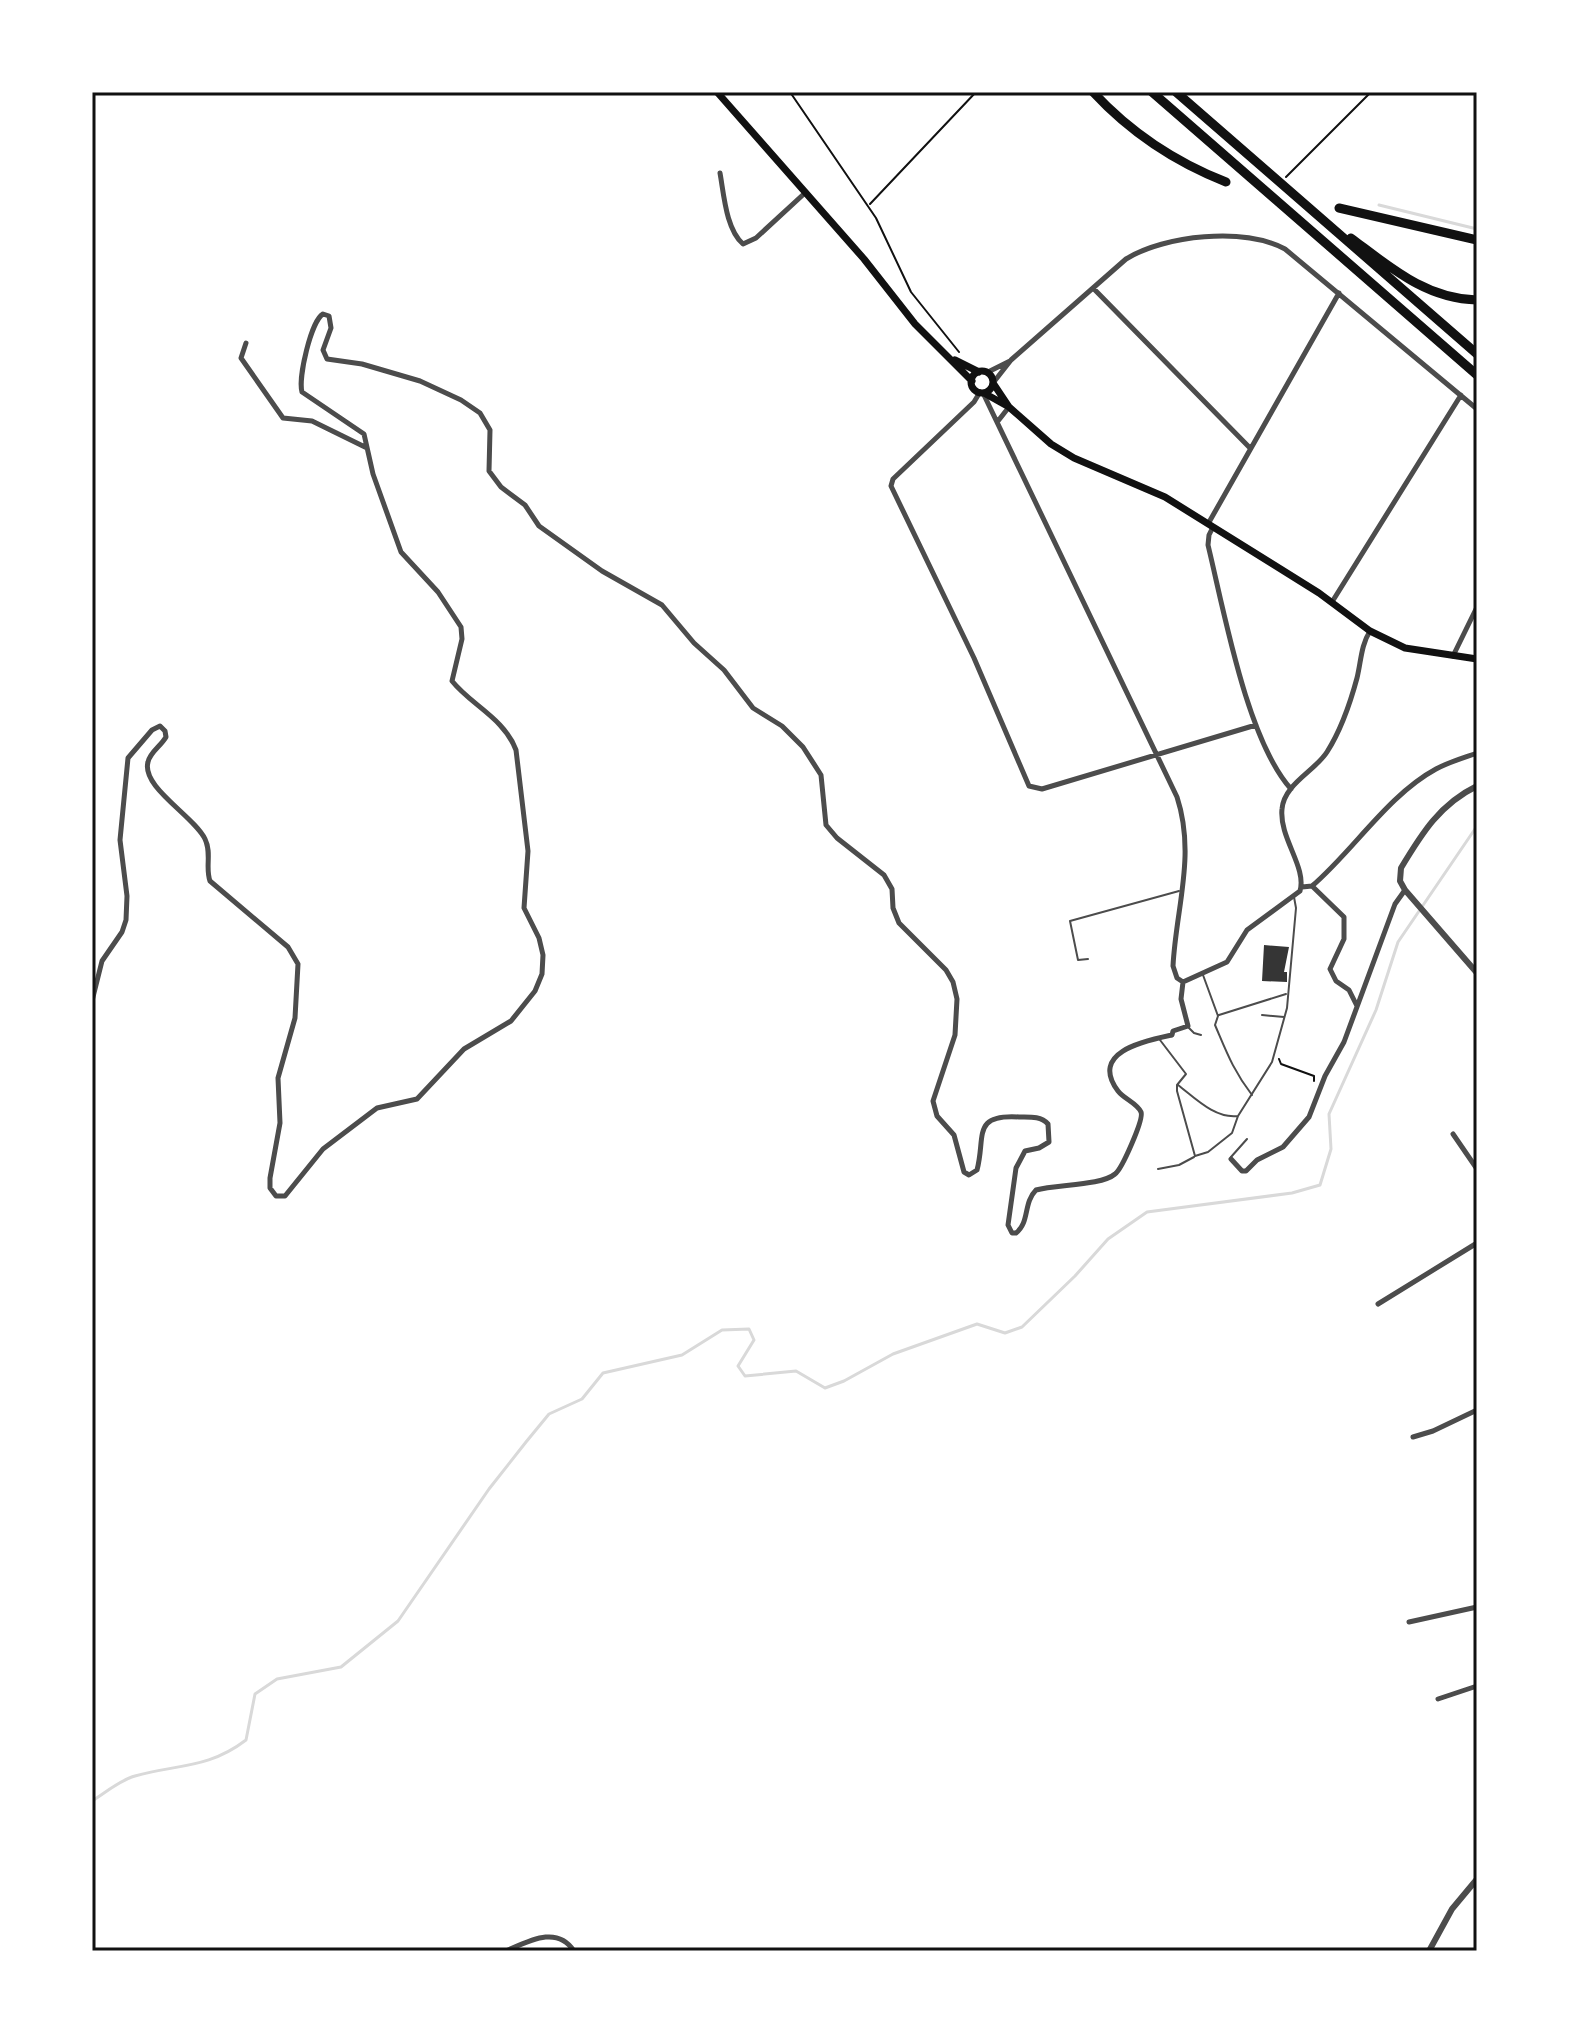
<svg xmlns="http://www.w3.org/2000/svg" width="1569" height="2043" viewBox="0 0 1569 2043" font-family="'Exo 2',sans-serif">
<rect width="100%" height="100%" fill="#fff"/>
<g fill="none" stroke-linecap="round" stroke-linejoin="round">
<!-- stream -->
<path stroke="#d9d9d9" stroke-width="3" d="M1379 205 1477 229
M92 1801C105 1793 120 1780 135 1776 177 1764 208 1769 246 1740L255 1694 277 1679 341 1667 398 1621 489 1489 526 1442 549 1414 582 1399 603 1373 682 1355 722 1330 749 1329 754 1340 738 1366 745 1376 796 1371 825 1388 844 1381 893 1354 977 1324 1005 1333 1022 1327 1075 1276 1108 1239 1147 1212 1292 1193 1320 1185 1331 1149 1329 1114 1376 1010 1398 942 1477 826"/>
</g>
<!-- building -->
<path fill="#353535" d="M1264 945 1289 947 1284 972H1287V982L1262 981Z"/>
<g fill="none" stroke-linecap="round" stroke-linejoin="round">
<!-- path -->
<path stroke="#111" stroke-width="2" d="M790 92 876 218 911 292 959 352
M1286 177 1371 92
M870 204 976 92
M1279 1059 1281 1064 1314 1076V1081"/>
<!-- service -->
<path stroke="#4c4c4c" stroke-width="2" d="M1088 959 1078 960 1070 921 1179 891
M1203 975 1218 1016 1215 1025C1227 1053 1233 1070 1252 1095
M1219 1015 1286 994
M1262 1015 1284 1017
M1188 1027 1194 1033 1201 1035
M1160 1040 1186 1074 1177 1085V1091L1195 1156 1208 1152 1232 1133 1238 1116 1272 1062 1287 1008 1296 908 1294 897
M1178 1085C1195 1098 1215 1119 1238 1116
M1231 1157 1247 1139
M1158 1169 1179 1165 1194 1157"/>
<!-- minor -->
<path stroke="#4c4c4c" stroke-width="5" d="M720 173C724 195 726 229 743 244L756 238 806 192
M1093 288 1250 448
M246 343 241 358 283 418 312 421 367 448
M988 372 1010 361
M993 383 1011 360 1126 259C1165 235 1243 227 1285 249L1477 409
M980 392 974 402 893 479 891 486 974 658 1029 786 1042 789 1256 725
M983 393 1177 797C1196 855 1176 908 1173 966L1177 978 1183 982
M998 421 1009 407
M1208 524 1339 293
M1213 527 1209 535 1208 545C1224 611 1247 740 1291 789
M1332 602 1461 395
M1453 656 1477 607
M1312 886C1353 851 1388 795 1436 769 1449 762 1463 758 1477 753
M1302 887 1312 886 1344 917V939L1330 969 1336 981 1349 990 1357 1006
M1183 982 1227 962 1247 930 1300 891C1307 867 1279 838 1282 809 1284 784 1315 771 1327 752 1341 730 1350 704 1357 678 1361 662 1361 645 1370 631
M92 1001 102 961 122 932 126 920 127 896 120 840 128 758 152 730 160 726 165 731 166 737C161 746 150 752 148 762 141 787 194 816 205 839 212 853 205 868 210 881L288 947 298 964 295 1018 278 1078 280 1123 270 1178V1188L276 1196H285L323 1149 377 1108 417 1099 464 1049 511 1021 535 991 542 974 543 955 539 938 524 908 528 851 516 750C504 718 471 705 452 681L462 639 461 627 438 592 401 552 373 474 364 434 302 392C298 378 311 321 323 314L329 316 331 328 323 350 327 359 362 364 420 381 461 400 480 413 490 430 489 471 501 487 525 505 539 526 602 571 662 605 694 643 724 670 753 708 782 726 803 747 821 775 826 825 837 838 884 875 892 889 893 908 899 923 946 970 953 982 957 999 955 1035 933 1101 937 1116 954 1135 964 1172 969 1175 977 1170C986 1137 971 1114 1019 1117 1030 1117 1041 1116 1048 1124L1049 1142 1039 1148 1025 1151 1016 1168 1008 1225 1012 1233H1016C1030 1222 1023 1203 1036 1190 1056 1184 1101 1186 1115 1174 1122 1169 1144 1119 1141 1112 1137 1103 1124 1099 1118 1091 1089 1052 1144 1041 1172 1035L1173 1031 1188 1026 1181 999 1183 982
M1453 1134 1477 1169
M1231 1159 1242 1171H1246L1257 1160 1283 1147 1309 1117 1325 1076 1344 1042 1395 904 1405 890
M1477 1194V1211
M1378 1304 1477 1243
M1413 1437 1433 1431 1477 1410
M1409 1622 1477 1607
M1438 1699 1477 1686
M506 1951C529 1941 557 1925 574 1951"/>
<!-- tertiary -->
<path stroke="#4c4c4c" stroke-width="6" d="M1477 786C1440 804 1422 833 1401 868L1400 881 1405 890 1477 973
M1429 1951 1452 1909 1477 1879"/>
<!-- secondary -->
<path stroke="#111" stroke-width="7" d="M717 92 864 259 915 324 972 381
M955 360 979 372
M971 382a11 11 0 1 1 22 0a11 11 0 1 1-22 0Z
M993 383 1009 407 1051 444 1074 458 1165 497 1319 593 1370 631 1405 648 1477 659
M984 393 1009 407"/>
<!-- motorway -->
<path stroke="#111" stroke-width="9" d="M1093 92C1131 133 1175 162 1226 182
M1152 92 1477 375
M1176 92 1477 354
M1339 208 1477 240
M1351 238C1390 267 1426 299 1477 300"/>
</g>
<!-- border -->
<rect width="1569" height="2043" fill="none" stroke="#ffffff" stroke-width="188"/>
<rect x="94" y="94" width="1381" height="1855" fill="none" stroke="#111" stroke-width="3"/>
</svg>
